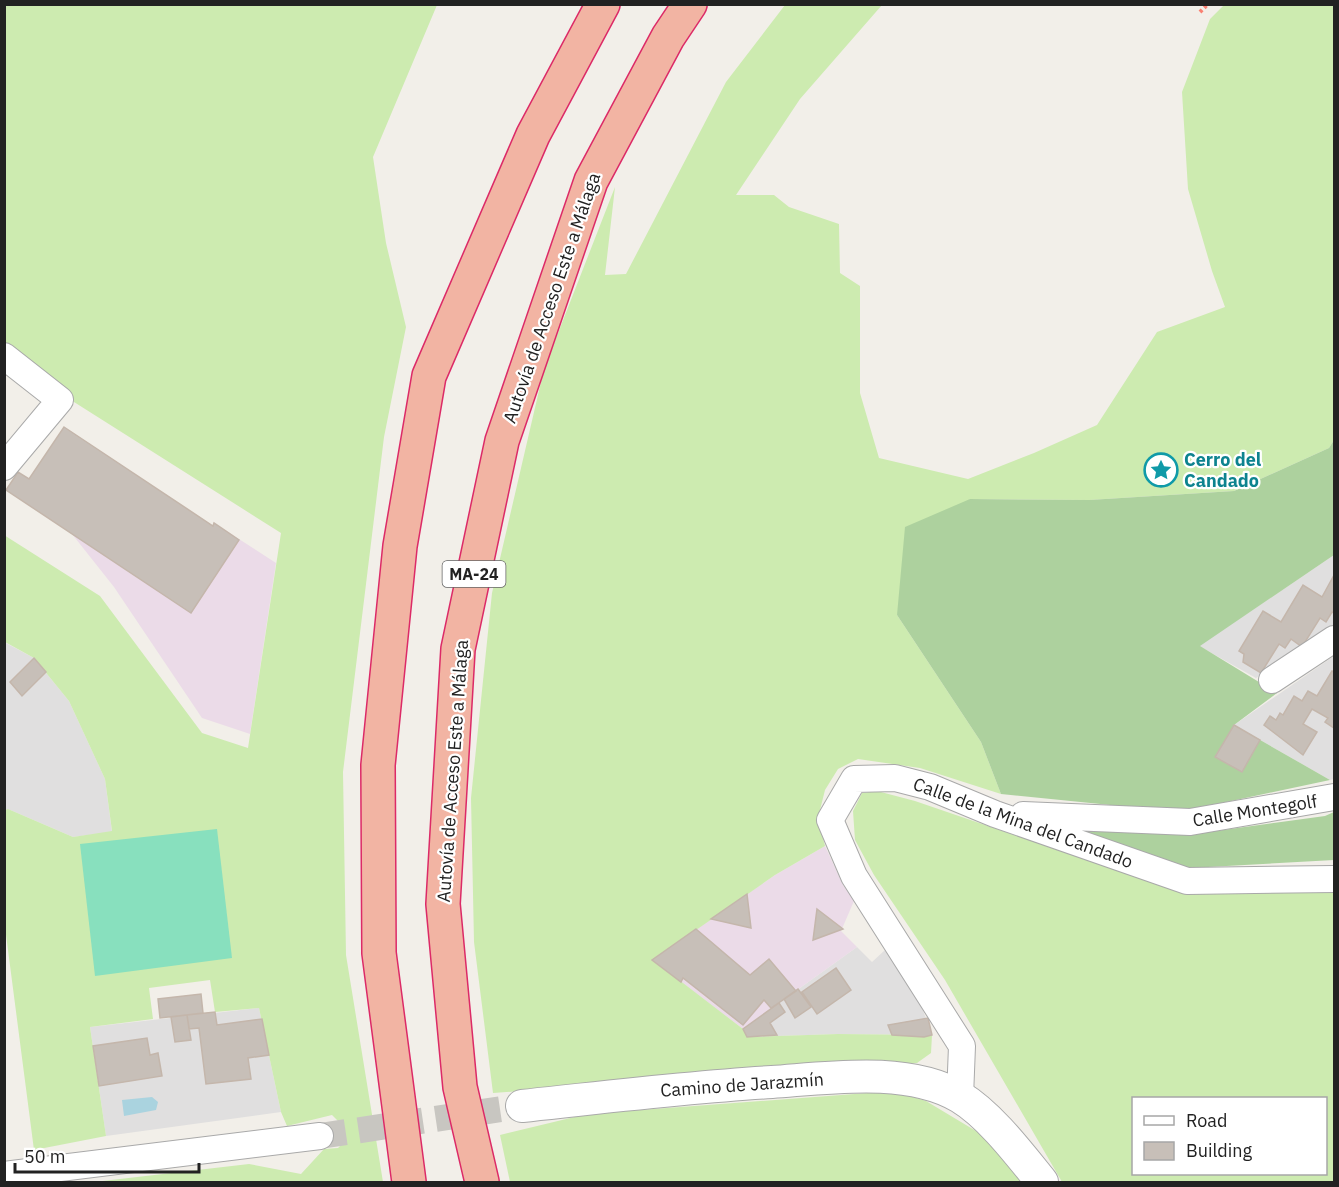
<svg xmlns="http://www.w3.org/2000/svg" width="1339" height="1187" viewBox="0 0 1339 1187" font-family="'IBM Plex Sans',sans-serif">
<rect width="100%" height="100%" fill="#f2efe9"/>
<!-- residential -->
<path fill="#e0dfdf" d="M1334 555V626L1256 678 1199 646Z
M4 642 34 658 69 701 105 779 112 832 73 837 8 809 5 810Z
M1334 656V779L1330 780 1234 725Z
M857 947 872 962 885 950 914 986 932 1035 838 1034 747 1037 743 1029Z
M259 1008 281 1112 106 1136 90 1027Z"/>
<!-- industrial -->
<path fill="#ebdbe8" d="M64 427 212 526 214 523 276 563 250 734 202 718 114 587 72 534 6 490 18 472 30 479Z
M825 846 843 885 854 901 841 931 857 947 743 1029 652 960 775 875Z"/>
<!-- grass -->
<path fill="#cdebb0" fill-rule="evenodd" d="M5 5H437L373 157 386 243 406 327 384 437 343 772 346 955 383 1182H94L249 1164 301 1174 324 1149 338 1148 343 1143 340 1123 332 1115 287 1126 281 1112 259 1008 215 1012 210 980 149 988 153 1019 90 1027 106 1136 34 1150 5 927V810L8 809 73 837 112 831 105 779 69 701 34 658 5 642 4 535 100 596 202 733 248 748 281 533 74 402 5 345Z
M785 5H882L800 99 736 195H774L789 207 839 224 840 273 860 286V393L879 458 968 479 1034 453 1097 425 1157 332 1225 307 1212 271 1188 189 1182 92 1210 19 1224 5H1334V440L1329 448 1234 491 1089 500 970 499 897 615 981 742 1001 794 920 768 858 759 838 769 825 790 818 818 825 846 775 875 653 960 743 1029 747 1037 838 1034 932 1035 931 1053 917 1063 493 1093 474 942 471 798 492 593 544 369 615 187 605 275 626 274 726 82Z
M877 791 915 801 1172 889 1245 893 1334 892V1182H1062L945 980 874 875 855 840 853 811 862 793ZM1134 1098H1326V1174H1134Z
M894 1091 926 1101 991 1140 1024 1182H510L500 1135 587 1114Z"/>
<!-- forest -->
<path fill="#add19e" d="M1334 440V555L1200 646 1277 693 1234 725 1330 780 1180 812 1001 794 981 742 897 615 905 527 970 499 1089 500 1234 491 1329 448Z
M1334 812V860L1190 868 1048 823 1201 833 1325 816Z"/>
<!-- pitch -->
<path fill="#88e0be" d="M217 829 232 958 95 976 80 844Z"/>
<!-- water -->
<path fill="#aad3df" d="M152 1097 158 1102 156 1110 124 1116 122 1100Z"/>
<!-- building -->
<path fill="#c7bfb8" stroke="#c4b6ab" stroke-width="1.5" d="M64 427 213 526 214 523 239 540 191 613 6 490 18 472 29 479Z
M1334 575V613L1332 612 1326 622 1320 618 1302 647 1291 639 1285 648 1279 644 1261 673 1243 662 1244 654 1239 651 1263 611 1281 622 1303 585 1322 597Z
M34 658 46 672 22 696 10 682Z
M1332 671 1334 672V728L1325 722 1328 718 1312 709 1303 724 1317 732 1303 755 1264 725 1270 716 1276 720 1280 713 1283 715 1294 696 1302 701 1308 691 1317 696Z
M1234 725 1260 740 1242 772 1215 757Z
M747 894 751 928 711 919Z
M817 909 843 929 813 940Z
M696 929 750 975 769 959 796 991 771 1008 764 1000 743 1025 683 978 681 982 652 960Z
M836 968 851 990 817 1014 802 992Z
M798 989 811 1007 795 1018 784 999Z
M201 994 203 1013 160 1018 158 999Z
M779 1003 785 1012 770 1023 777 1035 747 1037 743 1029Z
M215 1012 217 1025 262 1019 269 1055 248 1058 251 1079 206 1084 199 1028 189 1029 187 1015Z
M187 1015 191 1040 175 1042 171 1017Z
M928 1018 932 1035 924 1037 892 1035 888 1025Z
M147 1038 150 1055 158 1053 162 1076 99 1086 93 1046Z"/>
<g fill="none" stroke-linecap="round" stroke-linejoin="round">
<!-- minor-tunnel -->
<path stroke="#c8c6c1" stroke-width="26" stroke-dasharray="26 13" stroke-linecap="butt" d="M320 1136 522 1106"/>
<defs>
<path id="minor" d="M4 356 60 400 4 467
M1272 680 1334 639
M1023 815 1190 822 1334 797
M960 1097 962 1046 854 876 830 820 854 779 895 778 930 787 995 814 1187 881 1334 879
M4 1175 320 1136"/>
<path id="tertiary" d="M522 1106C605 1097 688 1087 772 1082 829 1078 908 1066 960 1097 990 1115 1020 1155 1042 1182"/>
<path id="trunk" d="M409 1182 379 953 378 765 400 546 429 376 533 135 603 4
M482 1182 460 1087 443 904 458 649 502 441 591 181 668 37 690 4"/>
</defs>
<!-- minor casing -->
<use href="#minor" stroke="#a9a9a9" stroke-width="28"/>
<!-- tertiary casing -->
<use href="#tertiary" stroke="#a9a9a9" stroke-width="34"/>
<!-- trunk casing -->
<use href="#trunk" stroke="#dc2a67" stroke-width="36"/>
<!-- path -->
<path stroke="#fa8072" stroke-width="4" stroke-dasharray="3 3" stroke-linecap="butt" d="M1200 12 1208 4"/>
<!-- minor -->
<use href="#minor" stroke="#fff" stroke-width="26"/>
<!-- tertiary -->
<use href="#tertiary" stroke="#fff" stroke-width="32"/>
<!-- trunk -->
<use href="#trunk" stroke="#f2b4a3" stroke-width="33"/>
</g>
<!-- icons -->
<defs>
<symbol id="sight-ring" viewBox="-11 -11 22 22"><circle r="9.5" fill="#fff" stroke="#0f9aa8" stroke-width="1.5"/><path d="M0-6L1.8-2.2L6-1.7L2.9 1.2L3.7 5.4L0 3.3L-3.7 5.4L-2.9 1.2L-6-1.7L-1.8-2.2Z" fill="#0f9aa8"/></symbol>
</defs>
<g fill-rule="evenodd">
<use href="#sight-ring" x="1142" y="451" width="38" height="38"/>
</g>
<g text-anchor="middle" stroke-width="4.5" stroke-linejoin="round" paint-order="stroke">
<!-- shield labels -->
<rect fill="#fff" stroke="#646464" stroke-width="1.5" x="442.5" y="561" width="63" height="26" rx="4.5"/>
<g font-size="16" font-weight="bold" fill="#222">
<text x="474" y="580">MA-24</text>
</g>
<!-- street labels -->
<g font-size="18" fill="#222" stroke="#fff">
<text transform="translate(552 298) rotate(-71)" y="6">Autovía de Acceso Este a Málaga</text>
<text transform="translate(453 771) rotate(-86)" y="6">Autovía de Acceso Este a Málaga</text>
<text transform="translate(1255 811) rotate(-9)" y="6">Calle Montegolf</text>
<text transform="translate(1023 823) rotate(20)" y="6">Calle de la Mina del Candado</text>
<text transform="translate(742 1085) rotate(-4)" y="6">Camino de Jarazmín</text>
</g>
<!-- culture labels -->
<g font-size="18" font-weight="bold" fill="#0d838f" stroke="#fff" text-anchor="start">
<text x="1184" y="466">Cerro del<tspan x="1184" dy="21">Candado</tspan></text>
</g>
</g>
<!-- border -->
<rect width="1339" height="1187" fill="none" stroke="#222222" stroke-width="12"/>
<!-- legend -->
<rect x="1132" y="1097" width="195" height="78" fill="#ffffff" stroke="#a7a7a7" stroke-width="1.5"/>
<rect x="1144" y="1116" width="30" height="9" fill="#ffffff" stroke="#a7a7a7" stroke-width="1.5"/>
<text x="1186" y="1127" font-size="18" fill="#222222">Road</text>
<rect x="1144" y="1142" width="30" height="18" fill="#c7bfb8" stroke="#a7a7a7" stroke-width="1.5"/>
<text x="1186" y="1157" font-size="18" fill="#222222">Building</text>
<!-- scale -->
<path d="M15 1163v9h184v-9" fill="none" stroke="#222222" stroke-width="3"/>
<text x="24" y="1163" font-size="18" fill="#222222" stroke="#ffffff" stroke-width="4.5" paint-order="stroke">50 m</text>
</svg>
